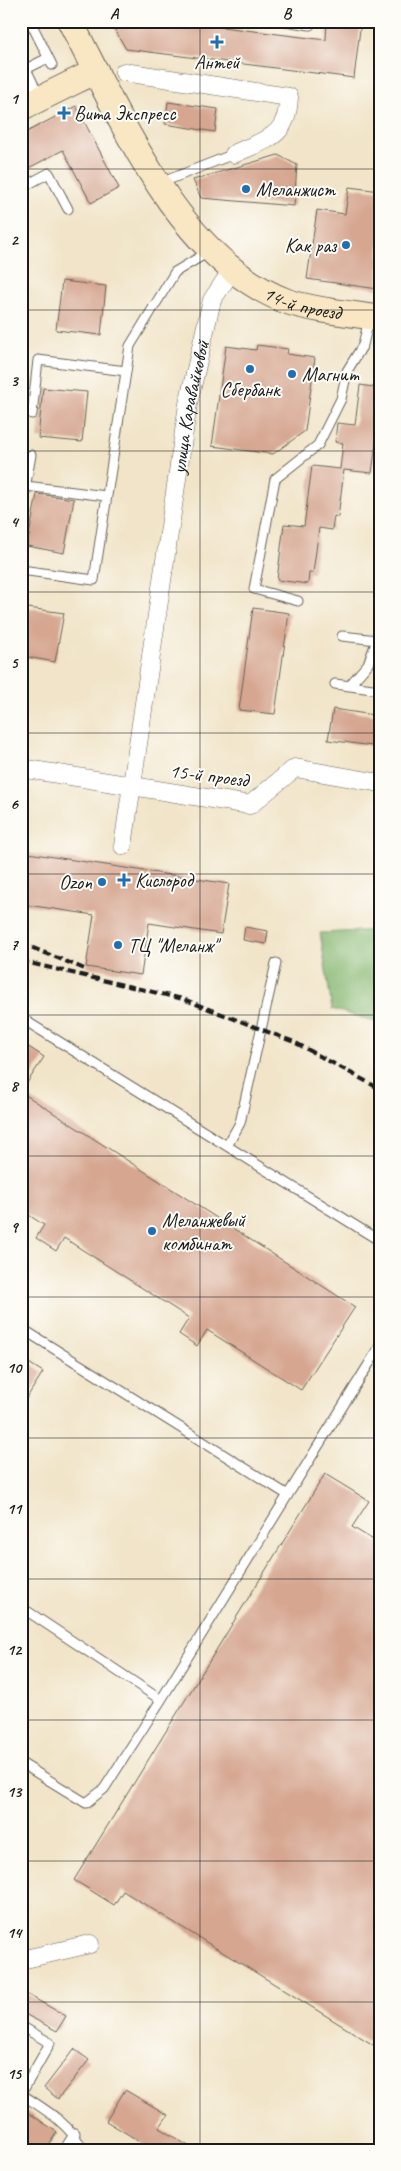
<svg xmlns="http://www.w3.org/2000/svg" width="401" height="2171" viewBox="0 0 401 2171" font-family="Caveat,sans-serif">
<rect width="100%" height="100%" fill="#fdfcf7"/>
<filter id="ink" filterUnits="userSpaceOnUse"><feTurbulence type="fractalNoise" baseFrequency=".02" numOctaves="2"/><feDisplacementMap in="SourceGraphic" scale="10" xChannelSelector="R" yChannelSelector="G"/><feConvolveMatrix kernelMatrix="1 2 1 2 8 2 1 2 1" color-interpolation-filters="sRGB"/></filter>
<filter id="wash" filterUnits="userSpaceOnUse"><feTurbulence type="fractalNoise" baseFrequency=".0096" numOctaves="4" result="noise"/><feDisplacementMap in="SourceGraphic" scale="20" xChannelSelector="R" yChannelSelector="G"/><feGaussianBlur stdDeviation="1.12" result="paint"/><feColorMatrix in="noise" values="0 0 0 0 0 0 0 0 0 0 0 0 0 0 0 0 0 1.4 0 .05"/><feComposite in="paint" operator="in"/></filter>
<g filter="url(#wash)">
<rect width="100%" height="100%" fill="#f1e4c8"/>
<!-- forest -->
<path fill="#86b771" stroke="#516a46" d="M380 930V1023L332 1009 320 933Z"/>
<g id="blocks">
<!-- building -->
<path fill="#d6a690" d="M110 21H174L326 40 327 21H361L354 78 126 49Z
M168 102 218 109 215 132 165 124Z
M76 106 119 188 91 203 63 150 21 172V135Z
M278 155 297 165 294 206 201 198 193 180Z
M349 187 380 191 378 289 307 279 317 210 345 214Z
M62 281 106 286 101 335 56 330Z
M257 345 288 349 287 354 315 358 305 431 273 454 212 446 226 346 256 350Z
M360 385 380 388V429H378L372 473 344 470 338 517 334 516 332 530 319 528 313 573H309L308 584 277 580 284 524 304 526 312 466 340 469 343 443 335 442 337 423 355 425Z
M43 388 87 392 82 442 38 438Z
M37 494 74 499 64 553 27 546Z
M21 607 64 613 55 662 21 656Z
M253 608 289 613 275 714 239 710Z
M333 709 380 716V747L328 740Z
M28 853 229 884 221 934 149 923 141 975 86 967 94 915 21 904Z
M245 927 268 931 266 944 243 940Z
M21 1042 44 1057 21 1092 355 1307 301 1390 207 1330 197 1346 179 1334 189 1318 64 1238 56 1251 36 1238 44 1225 21 1210Z
M21 1358 43 1372 21 1407Z
M325 1474 369 1501 352 1527 380 1544V2049L123 1891 114 1905 74 1880Z
M21 1991 66 2016 57 2031 21 2012Z
M74 2049 89 2060 58 2099 44 2088Z
M125 2090 168 2115 159 2128 195 2150H140L144 2144 106 2121Z
M21 2108 57 2132 45 2150H29L21 2145Z"/>
</g>
</g>
<g filter="url(#ink)">
<use href="#blocks" fill-opacity="0" stroke="#676258" stroke-width="1"/>
<g fill="none" stroke-linecap="round" stroke-linejoin="round">
<defs>
<path id="lane" d="M30 21 52 65
M285 21 310 25 311 21
M26 69 48 58
M21 71 26 69 40 98
M160 183 234 154
M21 188 49 173 68 209
M32 414 38 360 126 371
M26 486 106 496
M21 511 31 455
M21 570 94 580 130 346 175 272 210 251
M298 601 254 589 275 479 318 445 341 399 347 371 363 345 369 319
M342 636 377 640 368 664 349 686
M335 684 380 690
M21 1018 380 1241
M227 1146 240 1123 276 963
M21 1328 288 1495
M21 1607 161 1700
M21 1763 86 1803 104 1789 161 1700 380 1346
M21 2026 50 2043 21 2094C46 2110 70 2124 83 2150
M64 2150 75 2133"/>
<g id="street">
<path d="M124 72 289 97C287 139 267 138 234 154"/>
<path d="M21 768 250 805 295 768 380 783"/>
<path id="s1" d="M123 846 188 404 212 300 232 270"/>
<path d="M21 1960 90 1944"/>
</g>
<g id="secondary">
<path id="s2" d="M70 21C120 117 179 260 286 301 310 310 354 314 380 318"/>
<path d="M21 108 96 71"/>
</g>
</defs>
<!-- lane casing -->
<use href="#lane" stroke="#676258" stroke-width="11"/>
<!-- street casing -->
<use href="#street" stroke="#676258" stroke-width="19"/>
<!-- secondary casing -->
<use href="#secondary" stroke="#676258" stroke-width="27"/>
<!-- lane -->
<use href="#lane" stroke="#fff" stroke-width="9"/>
<!-- street -->
<use href="#street" stroke="#fff" stroke-width="18"/>
<!-- secondary -->
<use href="#secondary" stroke="#f9e7c3" stroke-width="25"/>
<!-- rail -->
<path stroke="#1c1c1c" stroke-width="4" stroke-dasharray="8 4" stroke-linecap="butt" d="M21 943 87 970
M21 961 183 999 294 1042 380 1089"/>
</g>
</g>
<!-- grid -->
<path fill="none" stroke="#1c1c1c" stroke-width="1" stroke-opacity="0.55" d="M200 21V2150M21 169H380M21 310H380M21 451H380M21 592H380M21 733H380M21 874H380M21 1015H380M21 1156H380M21 1297H380M21 1438H380M21 1579H380M21 1720H380M21 1861H380M21 2002H380"/>
<!-- markers -->
<g fill="#1f6fb2" stroke="#fdfcf7" stroke-width="2">
<path d="M214.5 34.5h5v5h5v5h-5v5h-5v-5h-5v-5h5z"/>
<path d="M61.5 105.5h5v5h5v5h-5v5h-5v-5h-5v-5h5z"/>
<circle cx="246" cy="189" r="5"/>
<circle cx="346" cy="245" r="5"/>
<circle cx="250" cy="369" r="5"/>
<circle cx="292" cy="374" r="5"/>
<path d="M121.5 872.5h5v5h5v5h-5v5h-5v-5h-5v-5h5z"/>
<circle cx="102" cy="882" r="5"/>
<circle cx="118" cy="945" r="5"/>
<circle cx="152" cy="1231" r="5"/>
</g>
<g text-anchor="middle" stroke-width="4" stroke-linejoin="round" paint-order="stroke">
<!-- poi labels -->
<g font-size="20" fill="#1c1c1c" stroke="#fdfcf7" text-anchor="start">
<text x="217" y="69" text-anchor="middle">Антей</text>
<text x="74" y="120">Вита Экспресс</text>
<text x="256" y="196">Меланжист</text>
<text x="336" y="252" text-anchor="end">Как раз</text>
<text x="302" y="381">Магнит</text>
<text x="250" y="396" text-anchor="middle">Сбербанк</text>
<text x="135" y="887">Кислород</text>
<text x="92" y="889" text-anchor="end">Ozon</text>
<text x="128" y="952">ТЦ "Меланж"</text>
<text x="162" y="1227">Меланжевый<tspan x="162" dy="23">комбинат</tspan></text>
</g>
<!-- street labels -->
<g font-size="20" fill="#1c1c1c" stroke="#fdfcf7">
<text dy="7" stroke="none"><textPath href="#s2" startOffset="378">14-й проезд</textPath></text>
<text dy="7" stroke="none"><textPath href="#s1" startOffset="444">улица Каравайковой</textPath></text>
<text transform="translate(209 775) rotate(7)" y="7">15-й проезд</text>
</g>
</g>
<!-- margin -->
<rect width="401" height="2171" fill="none" stroke="#fdfcf7" stroke-width="55"/>
<rect x="28" y="28" width="346" height="2116" fill="none" stroke="#1c1c1c" stroke-width="2"/>
<g font-size="16" text-anchor="middle" font-weight="bold" fill="#1c1c1c">
<text x="114" y="19">A</text>
<text x="287" y="19">B</text>
<text x="14" y="104">1</text>
<text x="14" y="245">2</text>
<text x="14" y="386">3</text>
<text x="14" y="527">4</text>
<text x="14" y="668">5</text>
<text x="14" y="809">6</text>
<text x="14" y="950">7</text>
<text x="14" y="1091">8</text>
<text x="14" y="1232">9</text>
<text x="14" y="1373">10</text>
<text x="14" y="1514">11</text>
<text x="14" y="1655">12</text>
<text x="14" y="1797">13</text>
<text x="14" y="1938">14</text>
<text x="14" y="2079">15</text>
</g>
</svg>
